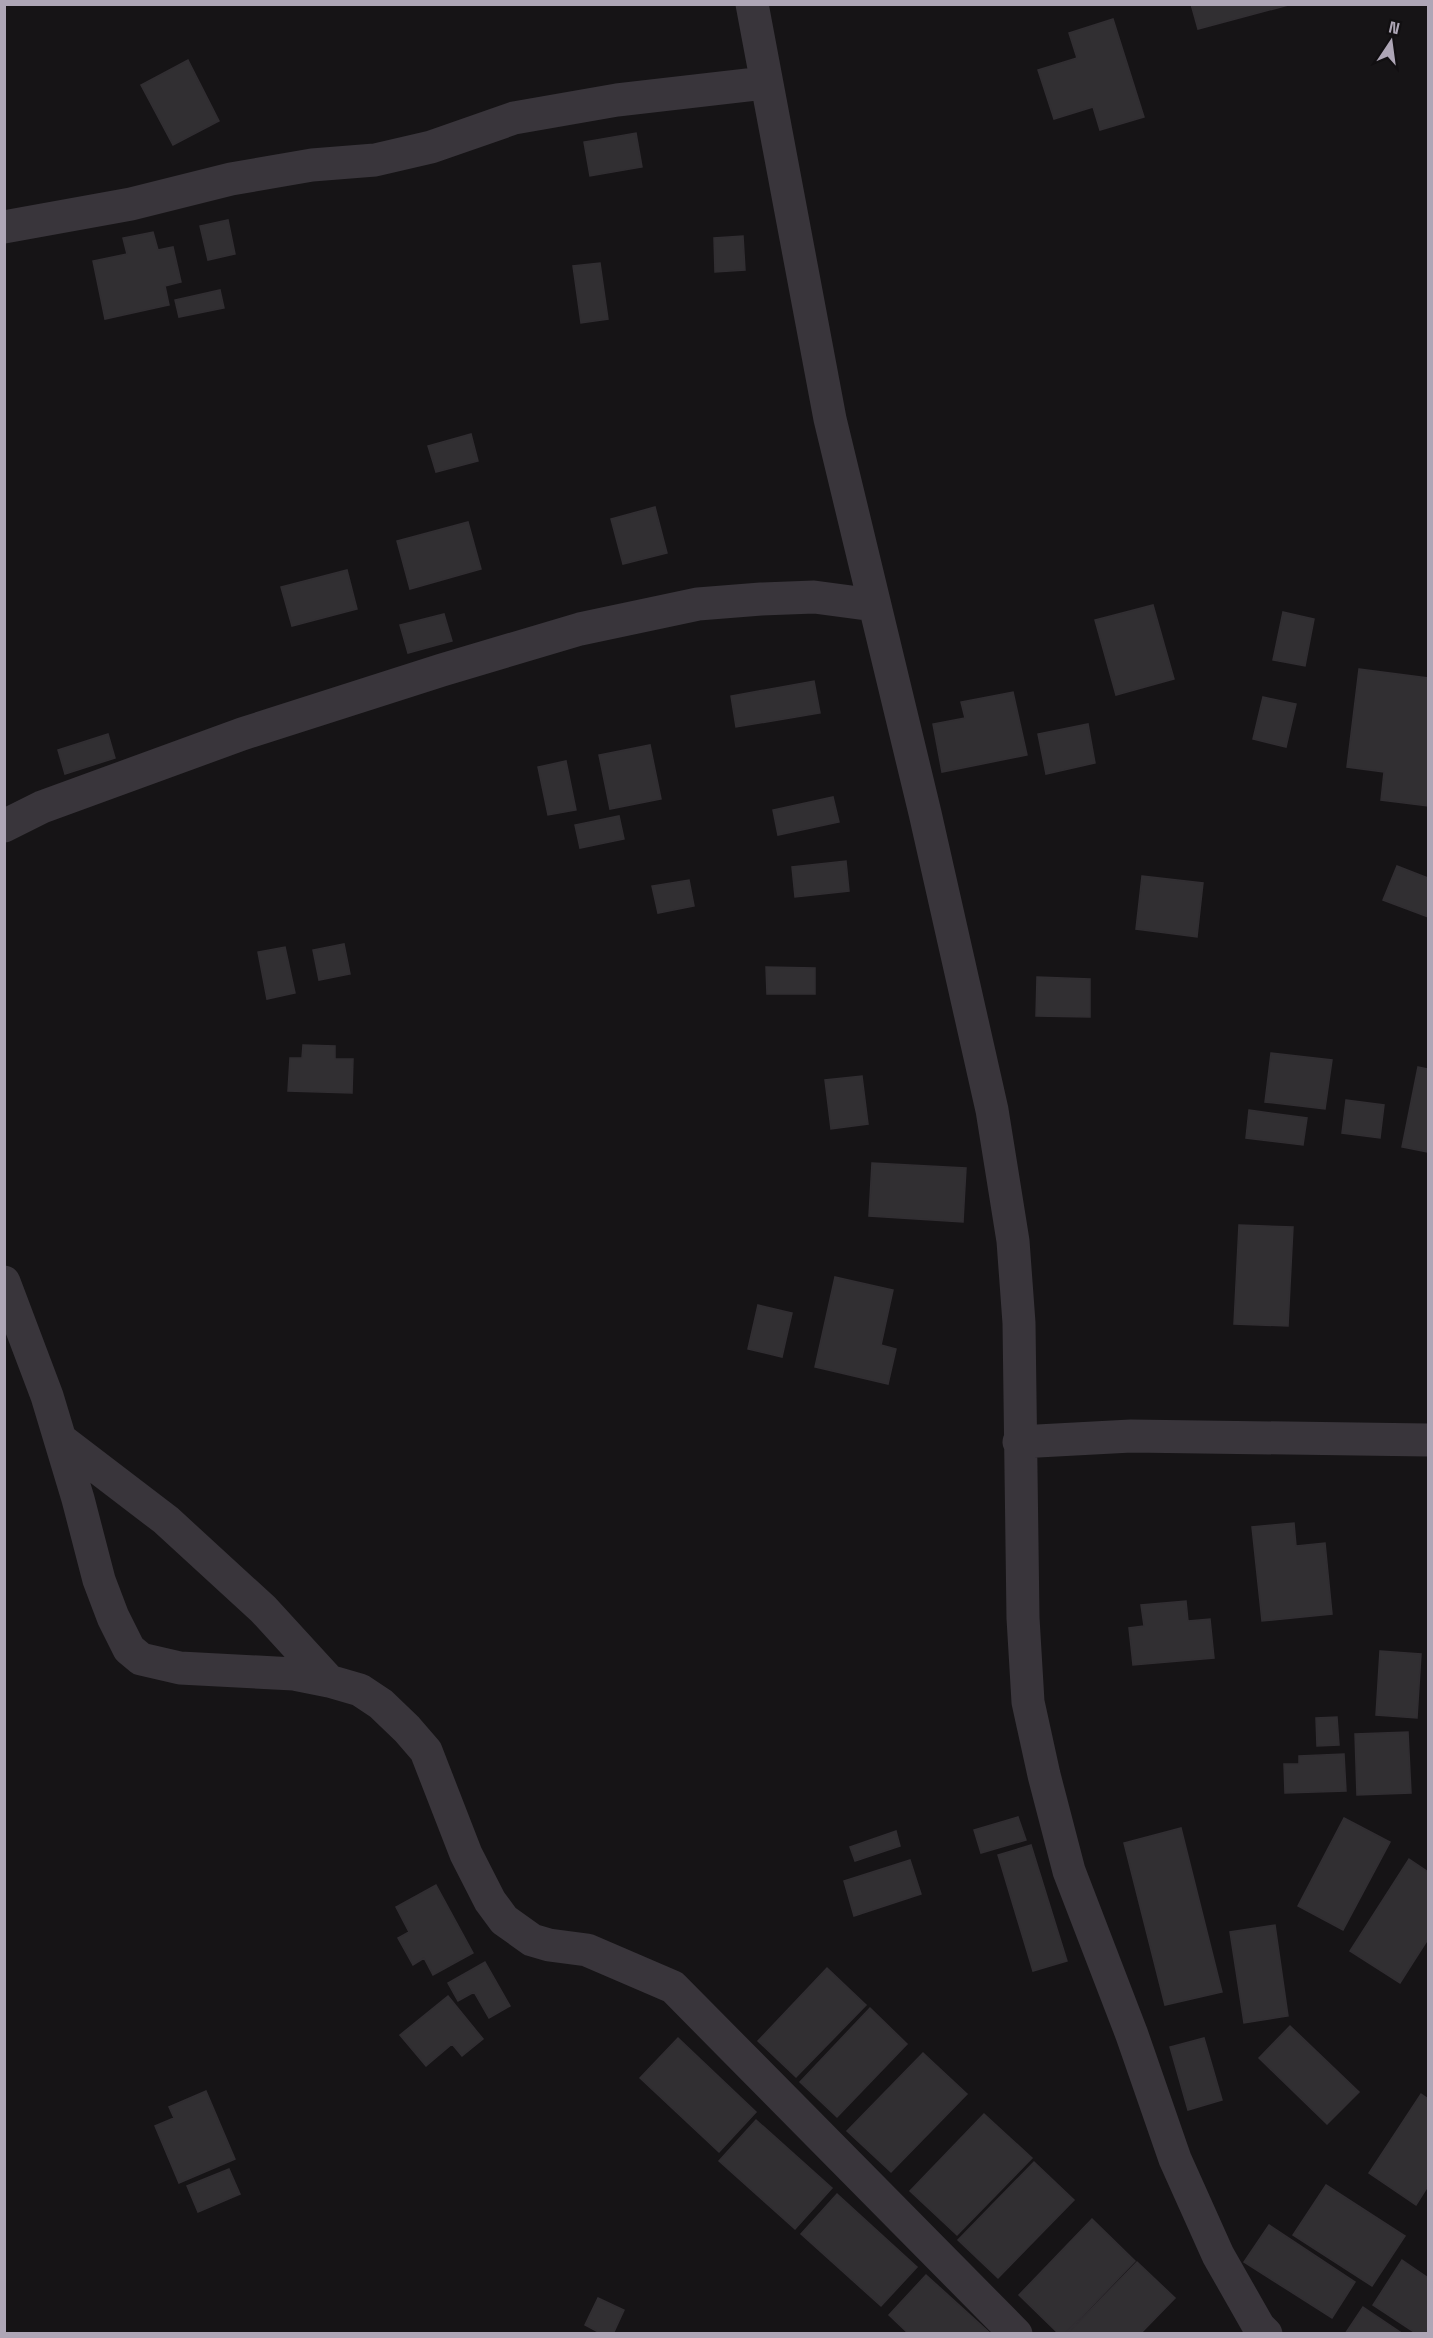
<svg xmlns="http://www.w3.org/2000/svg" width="1433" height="2338" viewBox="0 0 1433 2338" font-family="'Space Grotesk',sans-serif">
<rect width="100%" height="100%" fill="#161416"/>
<!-- building -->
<path fill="#312f32" stroke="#312e32" stroke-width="1.5" d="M1191 4H1292L1198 29Z
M1113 19 1144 117 1100 130 1093 107 1054 119 1038 70 1077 58 1069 33Z
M188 60 219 121 173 145 141 85Z
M636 133 642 167 590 176 584 142Z
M228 220 235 254 208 260 200 226Z
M153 232 158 250 173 247 181 282 165 286 169 305 105 319 93 261 127 254 123 238Z
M743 236 745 270 715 272 714 238Z
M600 263 608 319 581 323 573 266Z
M220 290 224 308 179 317 175 300Z
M471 434 478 461 436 472 428 446Z
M655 507 667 553 623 564 611 519Z
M468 522 481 569 410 589 397 541Z
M347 570 357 609 292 626 281 587Z
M1153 605 1174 679 1116 695 1095 620Z
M1283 612 1314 619 1305 666 1273 660Z
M444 614 452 641 408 653 400 625Z
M1359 669 1428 678V806L1381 800 1384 772 1347 767Z
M814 681 820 713 736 727 731 696Z
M1013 692 1027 755 942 772 933 724 965 718 961 702Z
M1263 697 1296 704 1286 747 1253 739Z
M1088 724 1095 763 1046 774 1038 734Z
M108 734 115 758 65 774 58 750Z
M650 745 661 799 610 809 599 755Z
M566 761 576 810 548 815 538 767Z
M833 797 839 822 778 835 773 810Z
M619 816 624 839 580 848 575 825Z
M846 861 849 891 795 897 792 867Z
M1397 866 1428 878V917L1383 900Z
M1142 876 1203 883 1197 937 1136 929Z
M689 880 694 906 658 913 652 886Z
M344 944 350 974 319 980 313 950Z
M285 947 295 993 267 999 258 952Z
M766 967 815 968V994H767Z
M1037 977 1090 979V1017L1036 1016Z
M303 1045 335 1046V1059H353L352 1093 288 1091 290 1058H302Z
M1271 1053 1332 1060 1325 1109 1265 1102Z
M1418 1067 1428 1069V1152L1402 1147Z
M862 1076 868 1124 831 1129 825 1080Z
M1346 1100 1384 1105 1380 1138 1342 1133Z
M1249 1110 1307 1118 1303 1145 1246 1138Z
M872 1163 966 1168 963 1222 869 1216Z
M1239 1225 1293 1227 1288 1326 1234 1324Z
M835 1277 893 1290 881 1345 896 1349 888 1384 815 1367Z
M758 1305 792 1313 782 1357 748 1349Z
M1294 1523 1296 1546 1325 1543 1332 1614 1262 1621 1252 1527Z
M1186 1601 1188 1621 1210 1619 1214 1658 1133 1665 1129 1628 1144 1626 1141 1605Z
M1380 1651 1421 1654 1417 1718 1376 1715Z
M1337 1717 1339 1745 1317 1746 1316 1718Z
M1408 1732 1411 1793 1357 1795 1355 1734Z
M1344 1754 1346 1791 1285 1793 1284 1764H1299V1756Z
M1018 1817 1026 1840 981 1853 974 1830Z
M1344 1818 1390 1842 1343 1930 1298 1906Z
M1181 1828 1222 1992 1165 2005 1124 1843Z
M896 1831 900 1846 855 1861 850 1847Z
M1031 1845 1067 1961 1033 1971 998 1855Z
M1409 1859 1428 1872V1939L1400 1983 1350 1951Z
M910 1860 921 1894 854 1916 844 1881Z
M436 1885 473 1953 433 1975 424 1958 413 1965 398 1938 409 1932 396 1907Z
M1275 1925 1288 2016 1244 2023 1230 1932Z
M485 1962 510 2006 489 2018 474 1992 458 2001 448 1983Z
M827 1968 866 2005 796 2077 758 2041Z
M448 1996 483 2039 462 2056 452 2044 426 2066 400 2035Z
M870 2008 907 2044 837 2117 800 2082Z
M1290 2026 1359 2092 1327 2124 1259 2058Z
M678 2038 756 2112 719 2152 640 2078Z
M1204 2038 1222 2100 1188 2110 1170 2047Z
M923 2053 967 2094 891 2172 847 2131Z
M206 2091 235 2159 179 2183 155 2126 174 2118 169 2107Z
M1421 2094 1428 2099V2186L1416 2205 1369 2173Z
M984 2114 1032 2158 957 2235 910 2191Z
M756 2120 832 2188 795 2229 719 2161Z
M1034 2162 1074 2200 998 2278 958 2240Z
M229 2169 240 2194 198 2212 187 2186Z
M1326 2185 1405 2236 1372 2286 1293 2235Z
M837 2194 917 2267 881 2306 801 2234Z
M1092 2219 1135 2261 1065 2334H1059L1019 2295Z
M1269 2225 1355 2282 1332 2318 1244 2262Z
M1402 2260 1428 2278V2334H1417L1373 2305Z
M1137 2262 1175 2298 1140 2334H1067Z
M926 2275 991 2334H909L889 2315Z
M598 2298 624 2310 613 2334H602L585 2325Z
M1363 2307 1403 2334H1345Z"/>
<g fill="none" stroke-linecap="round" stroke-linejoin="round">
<!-- minor -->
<path stroke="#39353b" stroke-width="33" d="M752 4 830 419 925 813 992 1110 1013 1241 1019 1323 1023 1618 1028 1702 1044 1775 1069 1871 1132 2035 1175 2159 1218 2255 1259 2327 1266 2334
M4 227 131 204 231 179 312 165 375 160 431 147 514 118 617 100 765 83
M4 826 42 807 242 734 442 670 580 629 698 604 761 599 814 597 874 605
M4 1282 47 1396 78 1499 99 1580 113 1617 129 1649 141 1659 180 1668 294 1674 329 1681 360 1690 381 1704 407 1729 426 1751 466 1854 490 1901 504 1920 532 1940 549 1945 587 1950 673 1987 1016 2334
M60 1439 166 1520 263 1609 329 1681
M1019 1442 1131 1436 1428 1440"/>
</g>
<!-- border -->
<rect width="1433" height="2338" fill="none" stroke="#aea6b6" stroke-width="12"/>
<!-- north arrow -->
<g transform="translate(1391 42) rotate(13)" stroke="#110f11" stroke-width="4.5" paint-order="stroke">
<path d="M0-4.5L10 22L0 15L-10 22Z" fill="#aea6b6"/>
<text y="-9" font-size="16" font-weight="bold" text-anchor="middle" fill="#aea6b6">N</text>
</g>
</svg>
